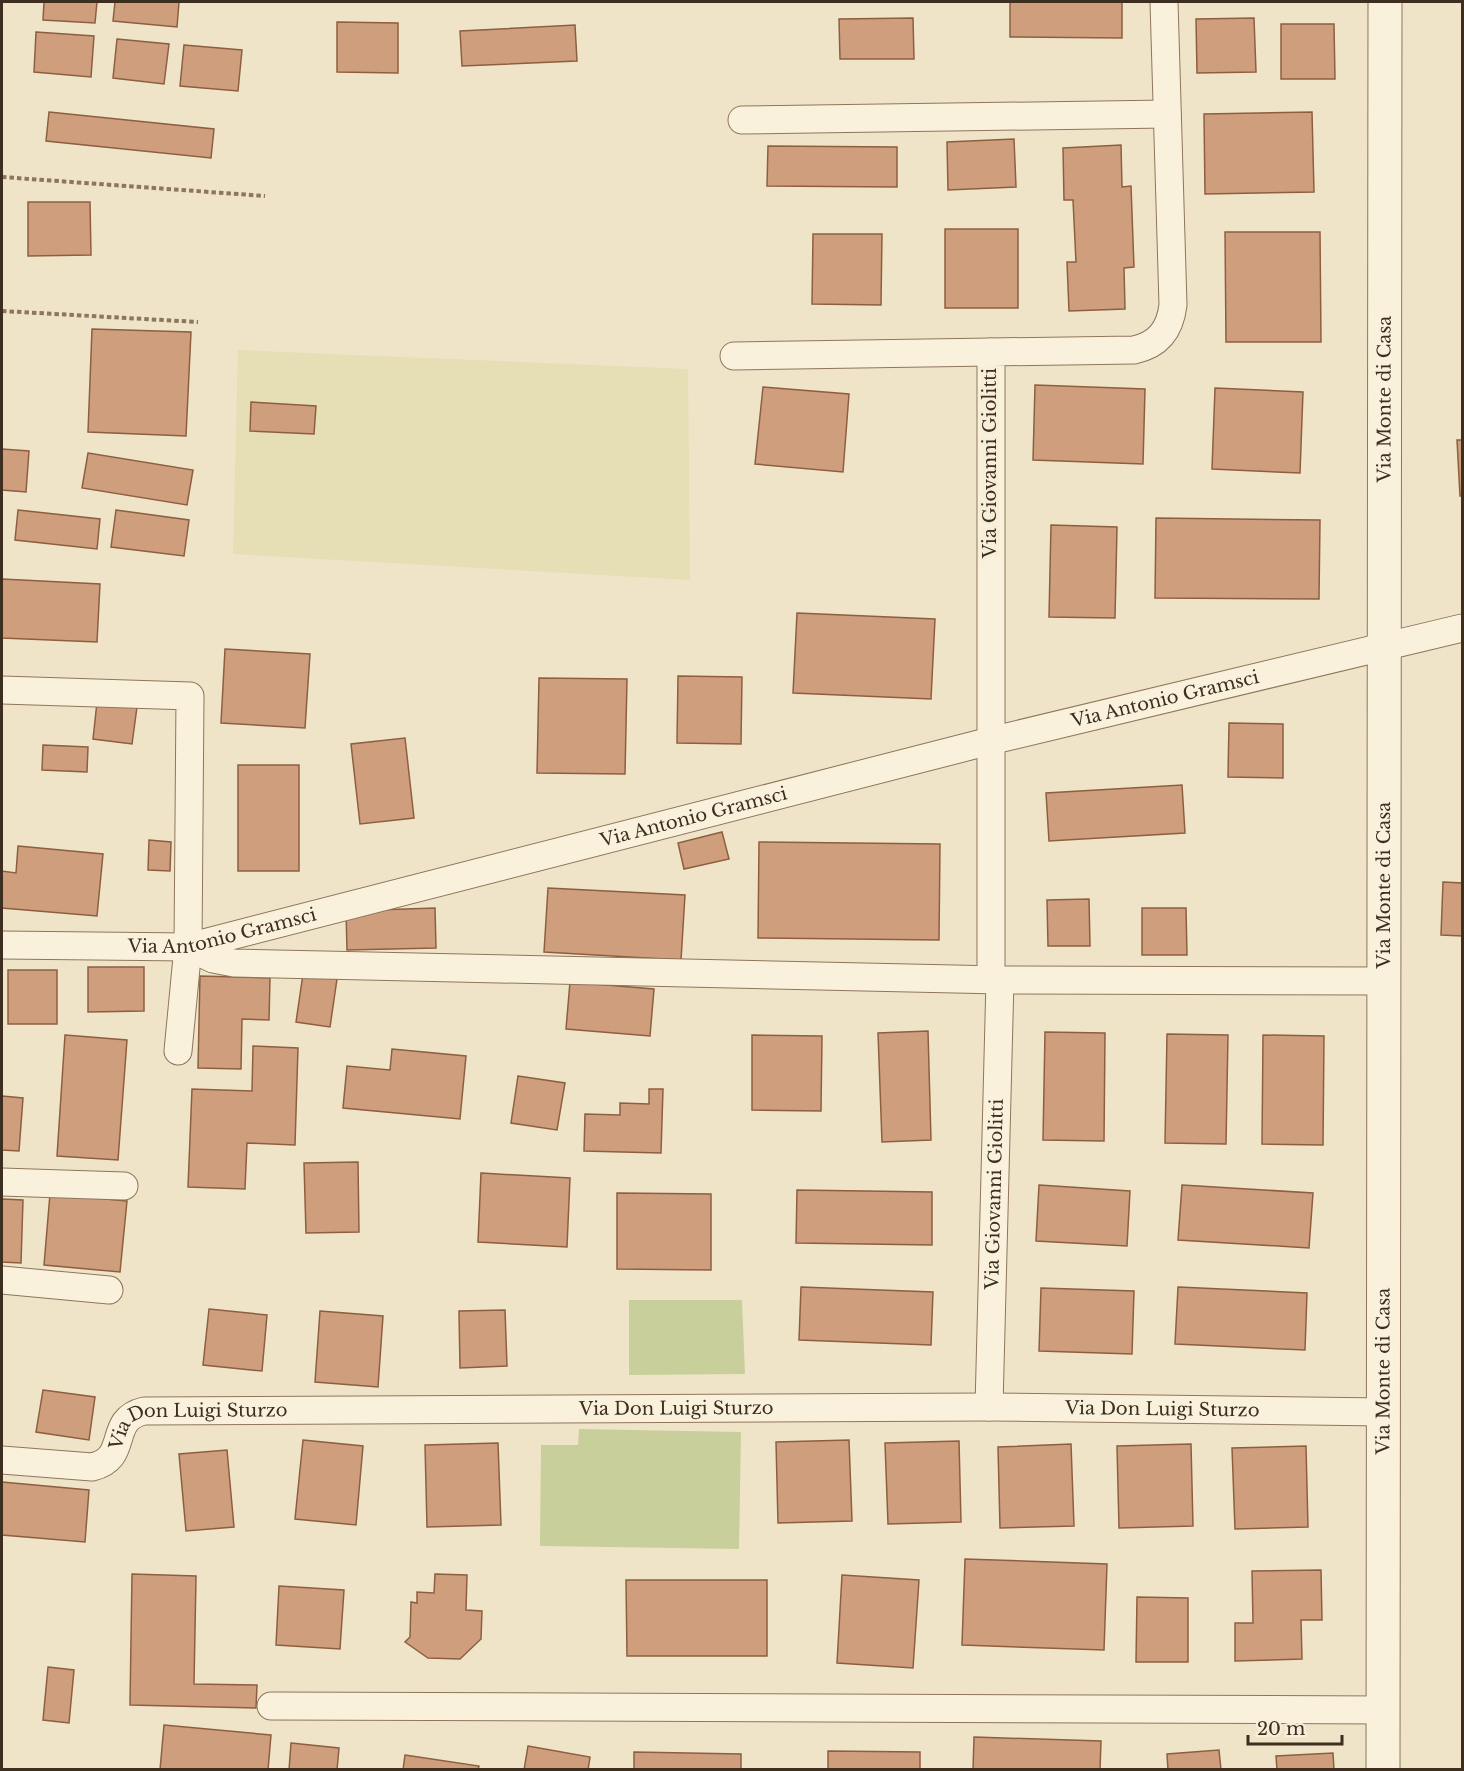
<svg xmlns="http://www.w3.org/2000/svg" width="1464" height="1771" viewBox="0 0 1464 1771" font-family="'Libre Baskerville',serif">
<rect width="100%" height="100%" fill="#f0e4c8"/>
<!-- farmland -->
<path fill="#e6deb5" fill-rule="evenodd" d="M238 350 688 369 690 580 233 554ZM252 402 316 406 314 434 250 431Z"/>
<!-- green -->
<path fill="#c9cf9b" d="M629 1300H742L745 1374 629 1375Z
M579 1429 741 1432 739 1549 540 1546 541 1445H578Z"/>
<!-- building -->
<path fill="#cf9f7d" stroke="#8d5f41" stroke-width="1.5" d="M44 2H97L95 23 43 20Z
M115 2H179L177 27 113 21Z
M1010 2H1122V38L1010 37Z
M913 18 914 59H840L839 19Z
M1254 18 1256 72 1197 73 1196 19Z
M337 22 398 23V73L337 72Z
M1281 24H1334L1335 79H1281Z
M575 25 577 61 462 66 460 31Z
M36 32 94 36 91 77 34 72Z
M117 39 169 44 164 84 113 78Z
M184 45 242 50 238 91 180 86Z
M49 112 214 129 211 158 46 141Z
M1312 112 1314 192 1205 194 1204 114Z
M1014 139 1016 187 948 190 947 142Z
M1121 145 1122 187 1131 186 1134 267 1124 268 1125 309 1069 311 1067 262H1076L1073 200H1064L1063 148Z
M768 146 897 147V187L767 186Z
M28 202H90L91 255 28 256Z
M945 229H1018V308H945Z
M1225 232H1320L1321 342H1226Z
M813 234H882L881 305 812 304Z
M92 329 191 332 186 436 88 432Z
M1035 385 1145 389 1143 464 1033 460Z
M763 387 849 394 843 472 755 464Z
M1215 388 1303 392 1300 473 1212 469Z
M251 402 316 406 314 434 250 431Z
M1457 440H1462V496H1460Z
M2 449 29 451 26 492 2 490Z
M88 453 193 470 187 505 82 488Z
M18 510 100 519 97 549 15 540Z
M116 510 189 520 184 556 111 547Z
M1156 518 1320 520 1319 599 1155 598Z
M1051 525 1117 527 1115 618 1049 617Z
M2 579 100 584 97 642 2 638Z
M797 613 935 619 931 699 793 693Z
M225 649 310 654 305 728 221 723Z
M678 676 742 677 741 744 677 743Z
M539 678 627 679 625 774 537 773Z
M97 702 137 707 132 744 93 739Z
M1229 723 1283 724V778L1228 777Z
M405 738 414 818 360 824 351 744Z
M43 745 88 747 87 772 42 770Z
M238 765H299V871H238Z
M1182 785 1185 833 1049 841 1046 793Z
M722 832 729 859 684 869 678 843Z
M149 840 171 842 170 871 148 870Z
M759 842 940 844 939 940 758 938Z
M18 846 103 854 97 916 2 908V871L16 873Z
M1443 882 1462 883V936L1441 935Z
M548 888 685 895 681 960 544 952Z
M1089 899 1090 946H1048L1047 900Z
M435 908 436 948 347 950 346 911Z
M1142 908H1186L1187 955H1142Z
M88 967H144V1011L88 1012Z
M8 970H57V1024H8Z
M303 974 337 979 330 1027 296 1022Z
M200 976 270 978 269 1020 242 1019 241 1069 198 1068Z
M570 982 654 989 650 1036 566 1029Z
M928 1031 931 1140 882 1142 878 1033Z
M1045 1032 1105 1033 1104 1141 1043 1140Z
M1167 1034 1228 1035 1226 1144 1165 1143Z
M65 1035 127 1040 118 1160 57 1156Z
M752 1035 822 1036 821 1111 752 1110Z
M1263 1035 1324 1036 1323 1145 1262 1144Z
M253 1046 298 1048 295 1145 247 1143 245 1189 188 1187 192 1089 252 1091Z
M392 1049 466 1056 460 1119 343 1108 347 1066 390 1070Z
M518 1076 565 1083 557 1130 511 1123Z
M649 1089H663L661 1153 584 1151 585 1114 620 1115V1103L649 1104Z
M2 1096 23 1098 19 1151 2 1150Z
M358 1162 359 1232 306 1233 304 1163Z
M481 1173 570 1178 567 1247 478 1242Z
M1039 1185 1130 1191 1127 1246 1036 1241Z
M1182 1185 1313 1193 1309 1248 1178 1240Z
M797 1190 932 1192V1245L796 1243Z
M617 1193 711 1194V1270L617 1269Z
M50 1194 127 1201 120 1272 44 1265Z
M2 1199 23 1200 21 1263 2 1262Z
M801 1287 933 1292 931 1345 799 1340Z
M1178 1287 1307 1293 1305 1350 1175 1344Z
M1041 1288 1134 1291 1132 1354 1039 1351Z
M209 1309 267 1315 262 1371 203 1365Z
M505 1310 507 1366 460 1368 459 1311Z
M320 1311 383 1316 378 1387 315 1382Z
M43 1390 95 1397 89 1440 36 1432Z
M303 1440 363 1446 356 1525 295 1519Z
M849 1440 852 1521 778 1523 776 1442Z
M959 1441 961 1522 888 1524 885 1443Z
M498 1443 501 1525 427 1527 425 1445Z
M1071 1444 1074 1526 1000 1528 998 1447Z
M1191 1444 1193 1526 1119 1528 1117 1446Z
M1306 1446 1308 1527 1235 1529 1232 1448Z
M227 1450 234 1527 186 1531 179 1454Z
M2 1482 89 1490 85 1542 2 1535Z
M965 1559 1107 1564 1104 1650 962 1645Z
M1321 1570 1322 1620H1301L1302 1659 1235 1661V1623H1253L1252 1571Z
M132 1574 196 1576 194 1684 257 1685 256 1708 130 1705Z
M435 1574 467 1575 466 1610 482 1611 481 1639 460 1659 428 1658 405 1642 410 1637 411 1602 417 1603V1592L434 1593Z
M842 1575 919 1580 913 1668 837 1663Z
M626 1580H767V1656H627Z
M279 1586 344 1590 340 1649 276 1645Z
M1137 1597 1188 1598V1662H1136Z
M48 1667 74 1670 69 1723 43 1720Z
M164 1725 271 1735 268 1770H160Z
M974 1737 1101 1741 1100 1770H973Z
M291 1743 339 1748 337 1770H289Z
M528 1746 590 1757 588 1770H524Z
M1219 1750 1221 1770H1168L1167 1754Z
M828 1751 920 1752V1770H828Z
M634 1752 741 1754V1770H634Z
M1333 1753 1334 1770H1277L1276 1756Z
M405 1755 479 1766 478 1770H403Z"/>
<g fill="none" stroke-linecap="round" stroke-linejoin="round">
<defs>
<g id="minor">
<path d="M742 120 1167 114"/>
<path d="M734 356 991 352"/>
<path d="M2 690 190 696 188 947 178 1051"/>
<path id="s1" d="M2 945 188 947 990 741 1462 628"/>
<path d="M188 947 213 959 234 963 1000 980 1382 981"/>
<path d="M991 980V352L1134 350C1158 345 1170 330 1173 305L1164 2"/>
<path d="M2 1182 124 1186"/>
<path d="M2 1280 109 1290"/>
<path id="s2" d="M989 1407 1000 980"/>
<path id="s3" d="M2 1460 92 1467C131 1458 106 1420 144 1411L989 1407 1383 1412"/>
<path d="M271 1706 1383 1710"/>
</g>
<g id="tertiary">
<path id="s4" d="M1383 1770 1385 2"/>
</g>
</defs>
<!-- minor casing -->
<use href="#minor" stroke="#8d765c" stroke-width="29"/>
<!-- tertiary casing -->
<use href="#tertiary" stroke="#8d765c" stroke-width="35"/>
<!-- path -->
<path stroke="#8d765c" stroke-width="4" stroke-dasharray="4.5 3" stroke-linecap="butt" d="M2 177 265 196
M2 311 198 322"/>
<!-- minor -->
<use href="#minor" stroke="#faf1dc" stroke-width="27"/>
<!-- tertiary -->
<use href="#tertiary" stroke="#faf1dc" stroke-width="33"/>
</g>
<g text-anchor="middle" stroke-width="6" stroke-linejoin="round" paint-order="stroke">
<!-- street labels -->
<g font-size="18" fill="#3d2e20" stroke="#f7eed8">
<text dy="6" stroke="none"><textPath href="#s4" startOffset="1371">Via Monte di Casa</textPath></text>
<text transform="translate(990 463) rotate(-90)" y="6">Via Giovanni Giolitti</text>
<text dy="6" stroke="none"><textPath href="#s1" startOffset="1194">Via Antonio Gramsci</textPath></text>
<text dy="6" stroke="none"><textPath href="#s1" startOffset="708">Via Antonio Gramsci</textPath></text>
<text dy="6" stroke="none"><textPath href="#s4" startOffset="885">Via Monte di Casa</textPath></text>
<text dy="6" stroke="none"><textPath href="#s1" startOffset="222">Via Antonio Gramsci</textPath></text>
<text dy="6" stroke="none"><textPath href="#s2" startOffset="213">Via Giovanni Giolitti</textPath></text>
<text dy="6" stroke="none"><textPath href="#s4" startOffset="399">Via Monte di Casa</textPath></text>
<text dy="6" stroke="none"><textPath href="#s3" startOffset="704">Via Don Luigi Sturzo</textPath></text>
<text dy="6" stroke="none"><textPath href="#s3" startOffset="1190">Via Don Luigi Sturzo</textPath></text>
<text dy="6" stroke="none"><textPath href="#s3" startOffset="218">Via Don Luigi Sturzo</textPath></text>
</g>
</g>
<!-- border -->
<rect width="1464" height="1771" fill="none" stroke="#3d2e20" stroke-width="6"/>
<!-- scale -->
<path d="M1248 1735v9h94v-9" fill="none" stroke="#3d2e20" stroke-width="3"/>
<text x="1257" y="1735" font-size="18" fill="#3d2e20" stroke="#f7eed8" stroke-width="4.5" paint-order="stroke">20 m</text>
</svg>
